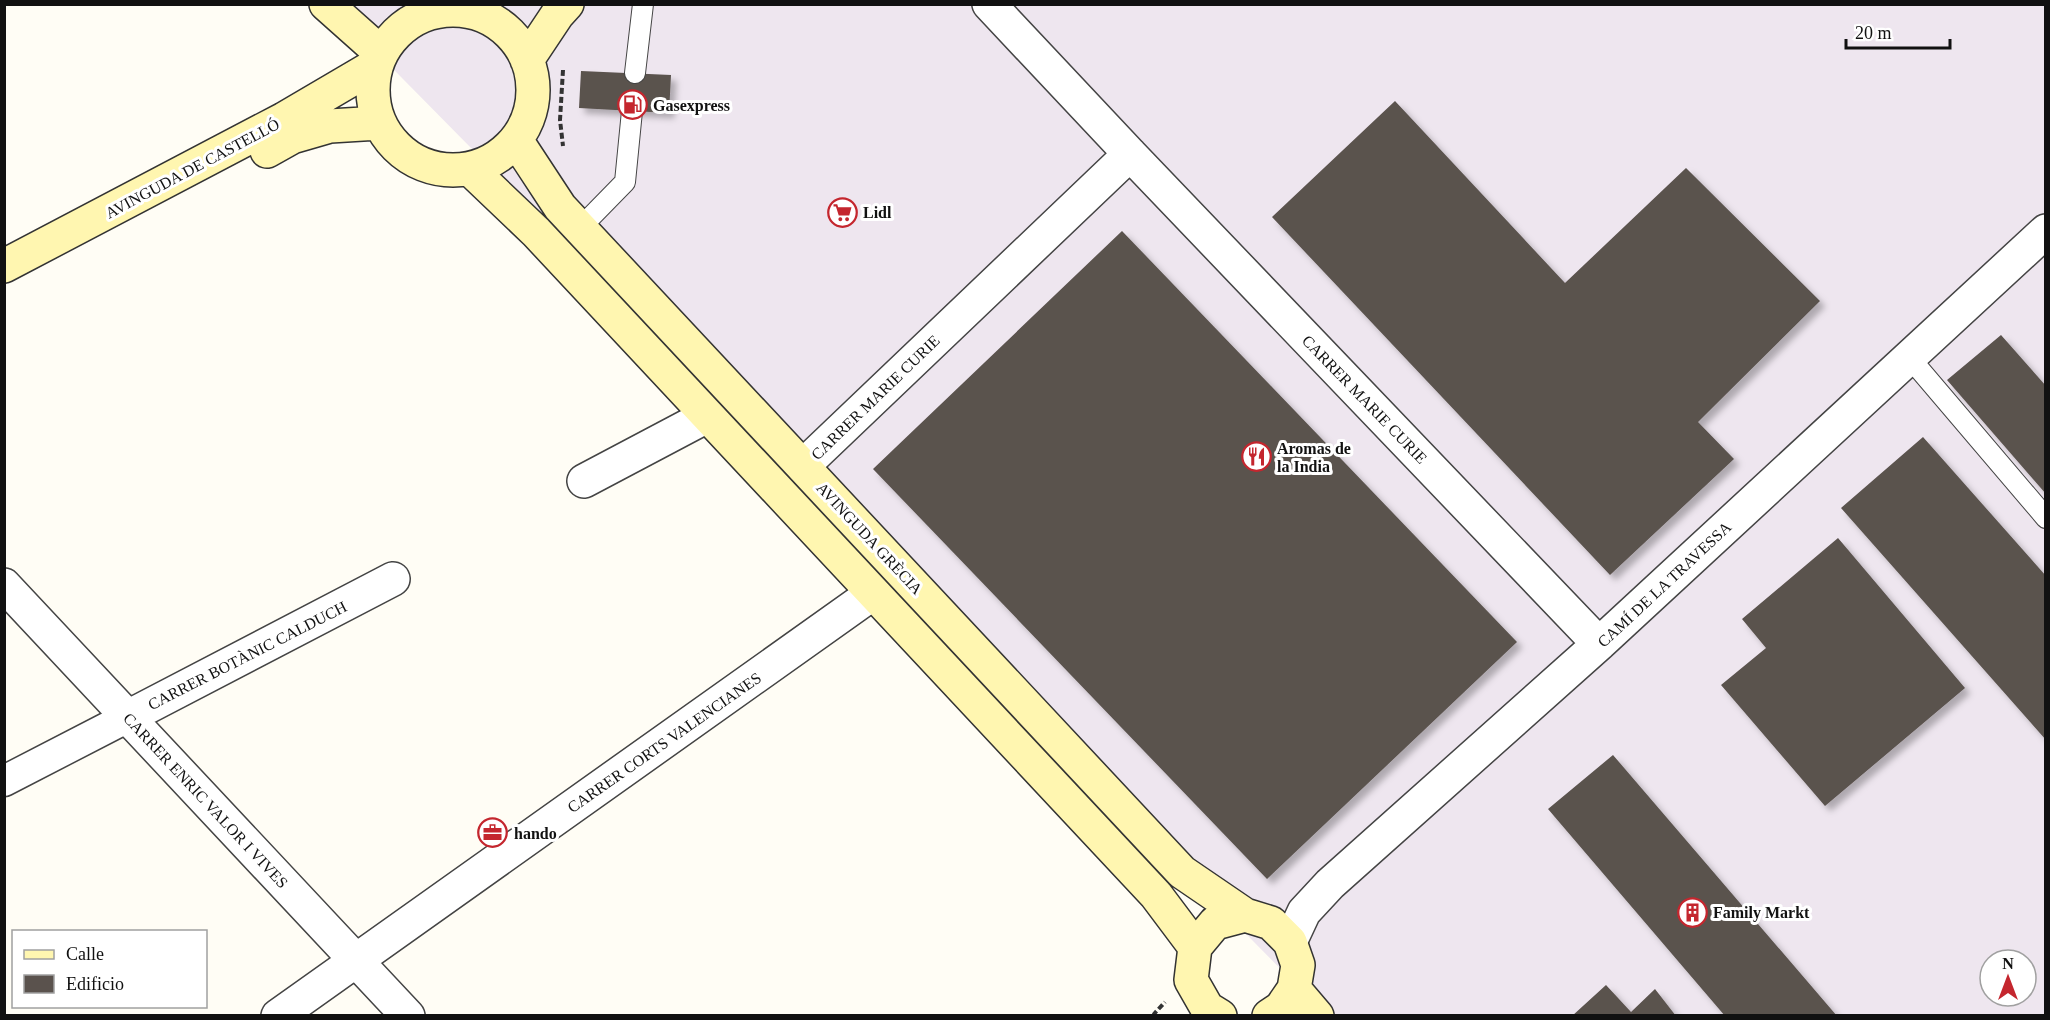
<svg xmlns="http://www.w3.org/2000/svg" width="2050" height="1020" viewBox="0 0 2050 1020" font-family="Georgia,serif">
<defs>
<filter id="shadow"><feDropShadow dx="5.5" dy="5.5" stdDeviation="3" flood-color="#0004"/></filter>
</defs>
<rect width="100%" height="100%" fill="#fffdf5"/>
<!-- industrial -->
<path fill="#eee6ef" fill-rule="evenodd" d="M330 5H2045V1015H1326ZM1990 960H2026V996H1990Z"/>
<!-- building -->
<path fill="#5a524d" filter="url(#shadow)" d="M581 71 671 75 669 113 579 108Z
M1395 101 1565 283 1686 168 1820 301 1698 422 1734 459 1610 575 1272 217Z
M1122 231 1517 642 1267 879 873 469Z
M2001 335 2046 386V494L1947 380Z
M1923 437 2046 576V740L1841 508Z
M1838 538 1965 688 1825 806 1721 685 1766 648 1742 619Z
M1613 755 1837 1016H1725L1548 809Z
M1606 985 1631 1012 1655 989 1676 1016H1572Z"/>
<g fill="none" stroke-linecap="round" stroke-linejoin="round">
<defs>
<path id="service" d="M635 73 643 4
M580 228 625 182 632 111
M1909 357 2046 518"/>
<path id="pedestrian" d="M4 781 128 717"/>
<path id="minor" d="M989 4 1130 154 1599 644
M803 466 1130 154
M584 481 707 416
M4 585 408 1016
M128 717 393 579
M1290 942 1304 912 1330 884 1599 644 2046 231
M278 1016 873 593"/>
<path id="secondary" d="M326 4 381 53
M373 90a80 80 0 1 1 160 0a80 80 0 1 1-160 0Z
M527 60 557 15 567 4
M516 140 560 207 1182 872 1245 915
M267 151 292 137 330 126 379 123
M470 169 536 232 1156 895 1195 947
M4 266 284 119 376 65
M1294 989 1317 1016
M1220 1016 1207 1008 1191 980 1195 947 1215 923 1245 915 1271 923 1290 942 1298 965 1294 989 1281 1008 1269 1016"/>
</defs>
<!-- service casing -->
<use href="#service" stroke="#444" stroke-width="22"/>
<!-- pedestrian casing -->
<use href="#pedestrian" stroke="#444" stroke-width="33"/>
<!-- minor casing -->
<use href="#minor" stroke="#444" stroke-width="36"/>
<!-- secondary casing -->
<use href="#secondary" stroke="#333" stroke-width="36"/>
<!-- path -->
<path stroke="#333" stroke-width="4" stroke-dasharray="6 3" stroke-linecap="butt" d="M563 70 560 120 563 146
M1155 1016 1154 1014 1165 1002"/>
<!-- service -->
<use href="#service" stroke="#fff" stroke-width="20"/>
<!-- pedestrian -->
<use href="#pedestrian" stroke="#fff" stroke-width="30"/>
<!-- minor -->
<use href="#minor" stroke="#fff" stroke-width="33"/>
<!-- secondary -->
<use href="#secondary" stroke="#fff6b0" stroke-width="33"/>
</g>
<!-- icons -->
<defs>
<symbol id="fuel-ring" viewBox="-11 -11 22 22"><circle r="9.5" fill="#fff" stroke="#c4262e" stroke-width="1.5"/><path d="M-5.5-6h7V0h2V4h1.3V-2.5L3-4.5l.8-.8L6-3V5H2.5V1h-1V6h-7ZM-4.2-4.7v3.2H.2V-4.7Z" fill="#c4262e"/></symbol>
<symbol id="supermarket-ring" viewBox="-11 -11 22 22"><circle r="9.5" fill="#fff" stroke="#c4262e" stroke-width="1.5"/><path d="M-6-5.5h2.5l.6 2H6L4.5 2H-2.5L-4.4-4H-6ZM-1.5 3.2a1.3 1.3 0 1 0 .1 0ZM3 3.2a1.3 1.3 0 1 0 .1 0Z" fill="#c4262e"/></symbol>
<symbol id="restaurant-ring" viewBox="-11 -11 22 22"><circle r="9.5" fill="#fff" stroke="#c4262e" stroke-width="1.5"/><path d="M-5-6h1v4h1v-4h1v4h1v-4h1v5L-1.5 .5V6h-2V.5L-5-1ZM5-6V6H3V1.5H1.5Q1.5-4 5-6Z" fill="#c4262e"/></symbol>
<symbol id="office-ring" viewBox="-11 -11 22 22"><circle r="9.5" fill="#fff" stroke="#c4262e" stroke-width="1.5"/><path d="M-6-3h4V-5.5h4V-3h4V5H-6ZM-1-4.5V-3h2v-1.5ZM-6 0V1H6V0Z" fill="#c4262e"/></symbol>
<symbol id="building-ring" viewBox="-11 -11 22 22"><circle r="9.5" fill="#fff" stroke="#c4262e" stroke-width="1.5"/><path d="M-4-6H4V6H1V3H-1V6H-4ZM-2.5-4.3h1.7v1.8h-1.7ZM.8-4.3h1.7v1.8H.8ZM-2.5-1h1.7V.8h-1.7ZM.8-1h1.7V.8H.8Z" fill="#c4262e"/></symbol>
</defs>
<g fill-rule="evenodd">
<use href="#fuel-ring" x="616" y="88" width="33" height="33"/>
<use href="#supermarket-ring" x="826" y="196" width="33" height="33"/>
<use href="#restaurant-ring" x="1240" y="440" width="33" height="33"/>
<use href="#office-ring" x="476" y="816" width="33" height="33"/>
<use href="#building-ring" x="1676" y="896" width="33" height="33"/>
</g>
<g text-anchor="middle" stroke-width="6" stroke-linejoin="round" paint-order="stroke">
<!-- poi labels -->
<g font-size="16" font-weight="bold" fill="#111" stroke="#fff" text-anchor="start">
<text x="653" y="111">Gasexpress</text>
<text x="863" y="218">Lidl</text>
<text x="1277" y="454">Aromas de<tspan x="1277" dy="18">la India</tspan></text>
<text x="514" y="839">hando</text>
<text x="1713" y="918">Family Markt</text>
</g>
<!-- street labels -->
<g font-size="16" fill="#111" stroke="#fff">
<text transform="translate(192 168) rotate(-28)" y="6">AVINGUDA DE CASTELLÓ</text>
<text transform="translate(875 397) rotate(-44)" y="6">CARRER MARIE CURIE</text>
<text transform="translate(1365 399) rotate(46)" y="6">CARRER MARIE CURIE</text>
<text transform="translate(870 538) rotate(47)" y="6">AVINGUDA GRÈCIA</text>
<text transform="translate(1664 584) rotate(-43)" y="6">CAMÍ DE LA TRAVESSA</text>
<text transform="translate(247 655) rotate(-27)" y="6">CARRER BOTÀNIC CALDUCH</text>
<text transform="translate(664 742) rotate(-35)" y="6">CARRER CORTS VALENCIANES</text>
<text transform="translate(206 800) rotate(47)" y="6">CARRER ENRIC VALOR I VIVES</text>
</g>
</g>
<!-- border -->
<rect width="2050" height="1020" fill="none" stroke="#111111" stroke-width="12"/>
<!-- legend -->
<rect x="12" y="930" width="195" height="78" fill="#ffffff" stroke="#a0a0a0" stroke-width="1.5"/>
<rect x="24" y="950" width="30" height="9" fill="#fff6b0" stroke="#a0a0a0" stroke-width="1.5"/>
<text x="66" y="960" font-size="18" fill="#111111">Calle</text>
<rect x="24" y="975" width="30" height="18" fill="#5a524d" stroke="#a0a0a0" stroke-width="1.5"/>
<text x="66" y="990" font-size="18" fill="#111111">Edificio</text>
<!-- north arrow -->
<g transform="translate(2008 978)"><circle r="28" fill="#ffffff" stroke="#a0a0a0" stroke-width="1.5"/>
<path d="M0-4.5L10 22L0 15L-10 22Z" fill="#c4262e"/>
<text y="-9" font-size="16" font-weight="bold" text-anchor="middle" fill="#111111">N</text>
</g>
<!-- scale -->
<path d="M1846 39v9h104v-9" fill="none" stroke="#111111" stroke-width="3"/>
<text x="1855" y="39" font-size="18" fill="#111111" stroke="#ffffff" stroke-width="4.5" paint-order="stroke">20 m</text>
</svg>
